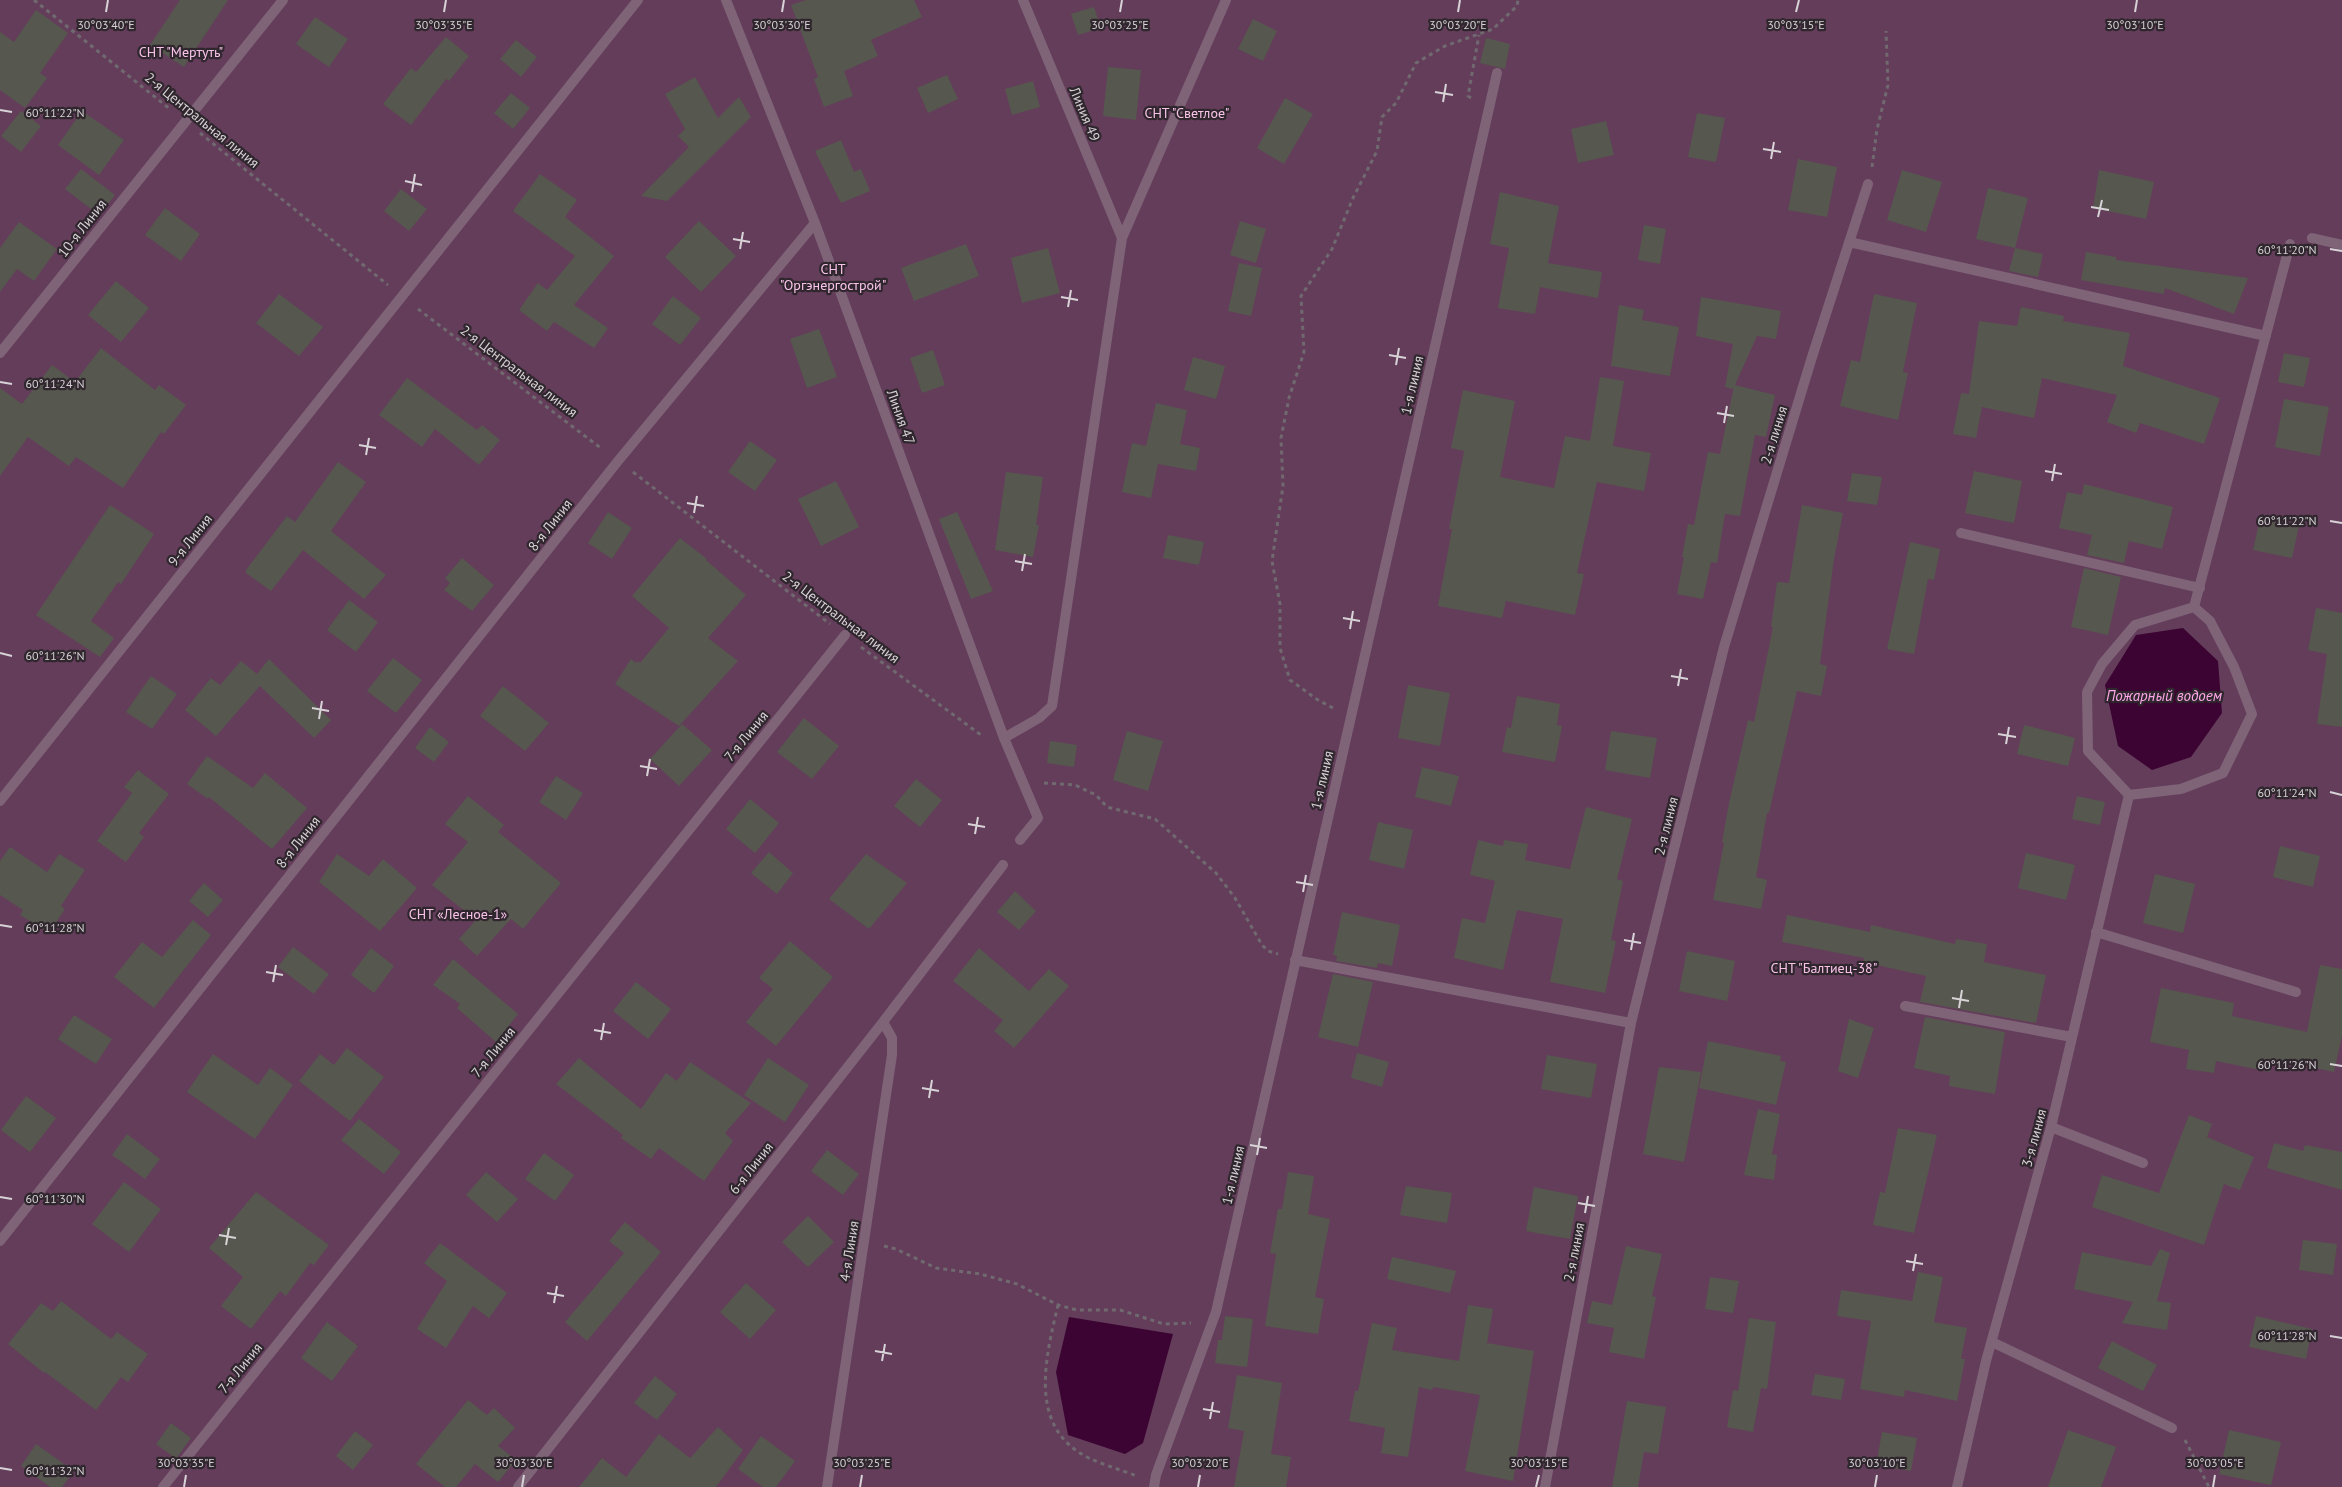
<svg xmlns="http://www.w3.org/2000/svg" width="2342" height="1487" viewBox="0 0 2342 1487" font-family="'PT Sans',sans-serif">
<rect width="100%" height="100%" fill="#393137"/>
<!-- green -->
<path fill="#643d5b" d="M0 0H2342V1487H0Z"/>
<!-- water -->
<path fill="#3c0433" d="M2183 628 2218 661 2222 713 2191 757 2152 770 2118 746 2105 685 2136 635Z
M1069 1317 1173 1334 1143 1443 1125 1454 1068 1435 1056 1372Z"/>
<!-- building -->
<path fill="#56574e" d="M180 0H228L184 67 150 45Z
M806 0H914L922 17 871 40 878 56 844 71 853 96 824 107 814 79 818 77 791 5Z
M1094 7 1101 28 1078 35 1071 14Z
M36 10 68 33 40 73 47 78 25 108 0 90V32L14 42Z
M315 17 348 39 329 67 296 44Z
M1253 19 1277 31 1263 61 1238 49Z
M446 37 469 56 449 81 446 79 411 125 383 104 411 68 416 72Z
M1486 38 1510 44 1505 69 1480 63Z
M516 40 537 57 521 77 500 59Z
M1108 67 1141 70 1136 120 1103 116Z
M947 75 958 99 928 113 917 88Z
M695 77 718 118 739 97 751 117 667 201 641 196 689 147 678 136 685 129 665 94Z
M1033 81 1040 107 1012 115 1005 89Z
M511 93 530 108 513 129 494 113Z
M1285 98 1313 114 1284 164 1257 148Z
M21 111 41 126 21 152 1 136Z
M82 111 124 140 99 175 58 145Z
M1697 113 1725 118 1716 162 1688 157Z
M1606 121 1614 155 1578 163 1571 129Z
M841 140 854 172 861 169 870 191 841 203 815 151Z
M1798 159 1837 167 1827 217 1788 210Z
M81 169 115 195 99 215 65 189Z
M1902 170 1942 182 1926 232 1887 220Z
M2099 170 2154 182 2146 219 2093 208Z
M540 174 577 200 565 217 614 256 574 305 608 328 594 348 554 322 547 331 519 310 538 283 547 290 575 256 513 211Z
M1988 188 2028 198 2015 248 1976 239Z
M401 189 427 209 409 231 384 211Z
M1500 192 1559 206 1548 263 1602 272 1598 298 1540 287 1535 314 1498 308 1509 248 1490 244Z
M165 208 200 234 181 261 145 235Z
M699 221 736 256 701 292 665 257Z
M1240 221 1266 229 1256 263 1230 255Z
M19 222 57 249 34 281 17 269 0 292V248Z
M1644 225 1666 229 1660 264 1638 260Z
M966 244 979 276 914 301 901 268Z
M1048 248 1060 293 1022 303 1011 258Z
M2015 248 2043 254 2038 277 2009 271Z
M2086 252 2116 257V260L2248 278 2234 314 2165 288 2164 294 2081 280Z
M1239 263 1262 268 1251 316 1228 311Z
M116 281 149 308 121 342 88 315Z
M279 294 323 327 299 356 256 323Z
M1874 294 1917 303 1903 372 1908 373 1898 420 1840 406 1851 360 1860 362Z
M673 296 701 318 680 345 652 324Z
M1701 297 1781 311 1776 339 1757 336 1735 385 1775 395 1766 437 1755 435 1740 516 1725 514 1717 563 1711 562 1703 599 1677 594 1684 557H1682L1688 524 1694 525 1708 452 1720 454 1734 386 1733 389 1725 387 1733 344 1696 336Z
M1619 305 1644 310 1642 320 1679 327 1670 376 1611 366Z
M2021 307 2064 316 2063 321 2130 333 2123 366 2220 398 2204 444 2140 423 2136 433 2107 422 2117 395 2042 378 2034 418 1982 407 1976 438 1953 434 1961 393 1969 394 1979 321 2017 326Z
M819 329 837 377 807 388 790 339Z
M101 348 155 390 159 385 186 405 164 434 161 432 123 488 76 457 69 466 28 437 0 476V388L22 404 52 365 75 382Z
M933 350 945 385 922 393 910 358Z
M2284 353 2310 358 2304 387 2278 382Z
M1193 357 1225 366 1216 399 1184 390Z
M1600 377 1624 381 1613 446 1651 453 1644 491 1597 482 1577 573 1584 574 1575 615 1506 601 1502 618 1438 606 1452 529H1449L1464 451 1451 448 1463 390 1515 401 1500 477 1554 488 1565 436 1590 441Z
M407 378 477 430 482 425 500 440 479 465 435 429 422 447 379 415Z
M2284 399 2329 407 2320 456 2275 447Z
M1156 403 1187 410 1180 444 1200 448 1196 471 1158 464 1151 498 1122 492 1132 443 1146 446Z
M750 441 777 460 755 491 728 472Z
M338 462 366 482 331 531 386 575 364 599 303 550 271 591 246 573V570L287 516 295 522Z
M1974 471 2022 481 2014 523 1965 513Z
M1006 472 1043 477 1036 525H1039L1033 557 995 550Z
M1852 473 1882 477 1877 505 1847 501Z
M836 481 859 527 821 546 798 499Z
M2084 484 2173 507 2162 549 2129 541 2124 563 2087 555 2092 535 2059 528 2067 492 2082 495Z
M110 505 154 534 121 584 118 582 91 621 114 638 100 657 36 615Z
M1802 505 1843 513 1834 559 1820 664 1827 666 1821 696 1797 691 1769 813H1767L1756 877 1767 880 1761 909 1713 900 1724 843 1722 842 1729 803 1748 720 1754 722 1773 627H1771L1777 582 1789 583Z
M608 512 632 528 612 559 588 543Z
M957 512 993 591 971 599 939 519Z
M2260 518 2299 526 2292 558 2253 550Z
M1168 535 1204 542 1199 565 1163 558Z
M680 538 707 559 706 560 746 595 708 638 738 661 679 726 615 684 631 659 636 663 638 661 640 663 669 628 632 596Z
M1910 542 1940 549 1934 580 1928 579 1914 654 1887 649Z
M462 558 494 585 472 611 444 590 450 583 445 578Z
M2084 568 2121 577 2108 635 2071 627Z
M349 600 378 622 356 652 327 630Z
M2316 608 2342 613V727L2317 724 2327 654 2308 650Z
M393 658 422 680 396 713 367 691Z
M269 659 331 720 314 738 260 686 216 736 185 710 211 678 220 685 241 661 257 674Z
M151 676 177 694 152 729 126 712Z
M1408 685 1450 693 1440 746 1398 738Z
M503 686 549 723 525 751 480 716Z
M1517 696 1560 704 1557 725 1562 726 1555 762 1502 752 1507 727 1511 728Z
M804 718 839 746 812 779 777 752Z
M682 724 712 750 679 786 650 759Z
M2024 725 2075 738 2068 766 2017 754Z
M430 727 449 742 434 762 415 748Z
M1127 731 1163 741 1148 791 1113 780Z
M1611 731 1657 738 1650 778 1605 770Z
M1050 741 1077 745 1074 767 1047 763Z
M207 756 253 788 265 773 307 808 272 849 209 797 208 799 187 784Z
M1422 767 1459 776 1451 806 1415 797Z
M138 770 169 794 139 833 144 837 126 862 97 841 132 793 124 787Z
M556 776 583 793 566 820 539 802Z
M916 779 942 800 920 827 894 806Z
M468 796 504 825 498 832 561 883 523 929 511 919 477 956 459 939 476 920 432 885 468 842 445 824Z
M2077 796 2105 802 2100 825 2072 819Z
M750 799 779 823 755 853 726 829Z
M1586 807 1632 819 1617 879 1623 881 1611 940 1616 941 1605 993 1550 982 1563 919 1517 910 1503 970 1454 958 1462 918 1485 923 1495 881 1470 875 1478 840 1503 846 1504 840 1528 844 1525 860 1570 869Z
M1378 822 1413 830 1404 869 1369 860Z
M2280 846 2320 856 2313 887 2273 877Z
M10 847 47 872 59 854 85 870 61 906 65 909 49 933 20 915 23 910 0 895V861Z
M769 852 793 873 777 894 751 873Z
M2026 853 2075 865 2066 900 2018 888Z
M337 854 369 876 383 859 417 888 380 931 319 882Z
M866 854 907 883 869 929 829 899Z
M2155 874 2195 884 2183 933 2143 923Z
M204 883 223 900 208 917 189 901Z
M1015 891 1036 911 1019 930 997 912Z
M1342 912 1400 925 1392 966 1378 963 1377 968 1336 961 1337 956 1333 955Z
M1787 915 1870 932 1871 925 1955 944 1956 939 1987 944 1984 962 2046 975 2036 1023 1920 1002 1926 976 1863 962 1864 958 1782 942Z
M193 920 211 935 154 1008 114 977 142 942 162 957Z
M790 941 833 977 776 1046 746 1022 773 989 759 978Z
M293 947 329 974 314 994 278 967Z
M371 948 394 966 374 993 351 975Z
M979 948 1029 991 1049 969 1069 986 1014 1048 994 1031 1003 1020 953 981Z
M1687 951 1735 961 1727 1001 1679 991Z
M453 959 518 1014 496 1042 457 1008 460 1004 433 985Z
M2320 965 2342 969V1036L2334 1072 2273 1059 2270 1072 2216 1061 2214 1073 2186 1069 2189 1050 2150 1042 2161 988 2234 1003 2232 1016 2307 1032Z
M1333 974 1373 982 1358 1047 1318 1037Z
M636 982 671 1009 648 1039 613 1011Z
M74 1015 112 1039 96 1064 58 1039Z
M1925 1017 2005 1032 1995 1094 1949 1086 1950 1076 1914 1068Z
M1849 1019 1874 1028 1858 1078 1838 1071Z
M1708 1041 1781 1056 1780 1061 1786 1062 1776 1105 1699 1088Z
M347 1048 384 1077 350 1121 299 1081 320 1054 334 1065Z
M1357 1053 1389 1062 1382 1087 1351 1078Z
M213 1054 258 1085 270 1068 293 1085 255 1139 187 1092Z
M1547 1055 1597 1064 1591 1098 1541 1089Z
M579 1058 641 1109 666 1073 677 1081 690 1062 751 1103 725 1133 733 1141 704 1181 659 1148 651 1159 621 1138 623 1135 556 1084Z
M768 1058 809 1085 785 1122 744 1095Z
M1659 1067 1701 1072 1684 1162 1643 1154Z
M26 1096 56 1118 30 1152 1 1130Z
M1758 1109 1780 1114 1772 1154 1777 1155 1774 1180 1744 1175Z
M2189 1115 2212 1124 2207 1137 2254 1157 2240 1190 2224 1184 2204 1245 2092 1207 2102 1175 2159 1193Z
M359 1119 401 1152 384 1174 341 1140Z
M1898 1128 1937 1135 1914 1233 1873 1225 1880 1192 1885 1193Z
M127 1134 160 1159 145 1179 112 1155Z
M2274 1143 2303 1151 2305 1145 2342 1152V1190L2267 1168Z
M827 1150 859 1174 843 1195 811 1171Z
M544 1153 574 1175 555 1201 525 1179Z
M486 1172 518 1199 497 1222 466 1195Z
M1288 1172 1314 1176 1308 1214 1330 1219 1315 1297 1324 1299 1318 1334 1265 1326 1276 1254 1270 1253 1278 1209H1282Z
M124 1182 161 1209 129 1252 92 1224Z
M1406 1186 1452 1193 1447 1223 1400 1215Z
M1534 1187 1578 1196 1570 1239 1526 1231Z
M256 1192 329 1245 314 1265 310 1263 286 1296 280 1291 251 1329 221 1306 243 1277 209 1248Z
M808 1216 834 1242 808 1267 782 1242Z
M625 1222 661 1252 587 1341 565 1322 624 1253 609 1241Z
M2303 1240 2337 1244 2333 1275 2299 1270Z
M440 1243 507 1293 489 1318 473 1306 446 1348 417 1329 447 1281 424 1263Z
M1626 1246 1662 1254 1652 1296 1656 1297 1644 1359 1609 1352 1614 1328 1587 1323 1592 1301 1612 1305Z
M2160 1249 2170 1253 2157 1301 2171 1303 2167 1330 2122 1323 2133 1302 2074 1289 2082 1252 2151 1266Z
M1392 1257 1456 1271 1450 1293 1387 1279Z
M1918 1272 1943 1277 1934 1322 1967 1328 1961 1359H1965L1957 1401 1905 1390 1904 1397 1860 1389 1871 1321 1837 1316 1841 1290 1912 1301Z
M1710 1277 1739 1281 1733 1313 1705 1309Z
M746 1283 776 1310 750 1339 720 1312Z
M61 1301 111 1339 117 1332 148 1354 128 1382 121 1377 96 1410 45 1372 44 1373 8 1344 41 1303 53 1311Z
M1468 1305 1493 1309 1487 1343 1534 1351 1513 1481 1465 1471 1480 1395 1433 1387 1432 1390 1419 1387 1408 1457 1381 1453 1385 1428 1349 1421 1355 1391H1358L1372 1323 1397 1328 1392 1350 1459 1361Z
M1225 1316 1253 1319 1247 1367 1215 1363 1218 1340H1222Z
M2256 1316 2312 1329 2306 1359 2249 1347Z
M1749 1318 1776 1322 1767 1389 1761 1388 1753 1432 1727 1427 1733 1390 1738 1391Z
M327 1322 358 1346 332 1381 301 1358Z
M2112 1341 2157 1365 2143 1391 2098 1368Z
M1815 1374 1845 1379 1841 1400 1811 1395Z
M1237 1375 1282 1383 1271 1454 1291 1457 1286 1487H1234L1244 1431 1228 1428Z
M655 1376 677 1394 657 1420 634 1403Z
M468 1400 487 1415 494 1408 515 1428 498 1446 516 1460 498 1482 475 1464 456 1487H445L416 1464Z
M1627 1401 1666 1407 1658 1454 1644 1452 1638 1487H1612Z
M171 1423 191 1438 176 1459 156 1444Z
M718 1427 743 1450 716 1487H579L602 1458 626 1477 659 1434 690 1458Z
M2068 1430 2116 1447 2101 1487H2048Z
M2229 1430 2281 1442 2271 1485 2219 1474Z
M355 1431 373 1445 353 1470 336 1456Z
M1882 1432 1917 1438 1911 1471 1876 1465Z
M761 1436 795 1461 776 1487H763L738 1469Z
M36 1444 74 1471 62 1487H50L21 1466Z"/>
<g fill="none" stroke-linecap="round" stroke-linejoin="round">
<!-- path -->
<path stroke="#70696f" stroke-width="3" stroke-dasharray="4 4" stroke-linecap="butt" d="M34 0 170 109
M1471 98 1468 96 1479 35
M200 133 388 285
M1872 167 1877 129 1888 85 1886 31
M418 309 602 449
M633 472 830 624
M861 647 981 735
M1333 708 1318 700 1290 680 1280 648V604L1272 561 1283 486 1281 438 1289 398 1304 352 1301 296 1332 249 1353 198 1377 151 1382 117 1396 103 1416 63 1445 46 1493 29 1517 6 1518 0
M1044 783 1075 785 1096 795 1107 807 1155 819 1216 873 1235 898 1262 945 1268 951 1278 954
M884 1246 896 1249 936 1268 980 1274 1017 1284 1058 1305 1077 1310H1120L1164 1324 1191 1323
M1058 1305C1047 1352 1029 1418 1077 1451 1092 1462 1119 1469 1137 1476
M2185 1440 2209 1487"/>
<!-- street -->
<path stroke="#7f6478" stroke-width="10" d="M726 0 815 223 1004 738 1038 818 1020 840
M1023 0 1122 238
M2312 238 2342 245
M1849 242 2266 336
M0 353 283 0
M1961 533 2200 588
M2194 607 2210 621 2234 667 2252 714 2223 773 2181 789 2129 795 2088 751 2087 692 2102 664 2135 625Z
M2194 607 2290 244
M1004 738 1039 718 1052 706 1122 238 1226 0
M0 801 638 0
M2096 932 2296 992
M1295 960 1631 1023
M1905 1006 2072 1037
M2051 1127 2143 1163
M0 1241 618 461 815 223
M1992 1342 2172 1428
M163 1487 845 635
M518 1487 883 1022 1003 865
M827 1487 892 1055V1038L883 1022
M1154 1487 1156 1475 1216 1312 1497 73
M1545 1487 1631 1023 1724 647 1812 357 1868 184
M1957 1487 1986 1361 2051 1127 2129 795"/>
</g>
<!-- ticks -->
<path fill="none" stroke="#d7d2d6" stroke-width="2" d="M106 12 108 0M444 12 446 0M782 12 784 0M1120 12 1122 0M1458 12 1460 0M1796 12 1799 0M2135 12 2137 0M1435 92 1453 95M1443 102 1446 84M0 110 12 112M1763 149 1781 152M1771 159 1774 142M405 181 422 185M412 192 415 174M2091 207 2109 210M2098 217 2102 200M733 239 750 242M740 249 743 232M2330 249 2342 251M1061 297 1078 300M1068 307 1071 290M1389 355 1406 358M1396 365 1399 348M0 382 12 384M1717 413 1734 416M1724 423 1727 406M359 445 376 448M366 455 369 438M2045 471 2062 474M2052 481 2055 464M687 503 704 506M694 513 697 496M2330 521 2342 523M1015 561 1032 564M1022 571 1025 554M1343 618 1360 621M1350 629 1353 611M0 653 12 656M1671 676 1688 679M1678 686 1681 669M312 708 329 711M319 719 322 701M1998 734 2016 737M2006 744 2009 727M640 766 657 769M647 776 650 759M2330 792 2342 795M968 824 985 827M975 834 978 817M1296 882 1313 885M1303 892 1306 875M0 925 12 927M1624 940 1641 943M1631 950 1634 933M266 972 283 975M273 982 276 965M1952 998 1969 1001M1959 1008 1962 990M594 1030 611 1033M601 1040 604 1023M2330 1064 2342 1066M922 1088 939 1091M929 1098 932 1080M1250 1145 1267 1148M1257 1155 1260 1138M0 1197 12 1199M1578 1203 1595 1206M1585 1213 1588 1196M219 1235 236 1238M226 1245 229 1228M1906 1261 1923 1264M1913 1271 1916 1254M547 1293 564 1296M554 1303 557 1286M2330 1336 2342 1338M875 1351 892 1354M882 1361 885 1344M1203 1409 1220 1412M1210 1419 1213 1402M0 1468 12 1470M184 1487 186 1475M522 1487 524 1475M860 1487 862 1475M1198 1487 1200 1475M1536 1487 1539 1475M1875 1487 1877 1475M2213 1487 2215 1475"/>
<g text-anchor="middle" stroke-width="4.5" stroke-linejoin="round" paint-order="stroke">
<!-- park labels -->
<g font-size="14" fill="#f8c2e9" stroke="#2f272d">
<text x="181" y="57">СНТ "Мертуть"</text>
<text x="1187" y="118">СНТ "Светлое"</text>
<text x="833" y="274">СНТ<tspan x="833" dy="16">"Оргэнергострой"</tspan></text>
<text x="458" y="919">СНТ «Лесное-1»</text>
<text x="1824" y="973">СНТ "Балтиец-38"</text>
</g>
<!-- street labels -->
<g font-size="14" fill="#d7d2d6" stroke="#2f272d">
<text transform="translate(1085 114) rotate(67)" y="5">Линия 49</text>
<text transform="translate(202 120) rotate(39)" y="5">2-я Центральная линия</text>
<text transform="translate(82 228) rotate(-52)" y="5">10-я Линия</text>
<text transform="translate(519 371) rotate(37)" y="5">2-я Центральная линия</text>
<text transform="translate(1412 385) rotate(-77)" y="5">1-я линия</text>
<text transform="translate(901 417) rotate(70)" y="5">Линия 47</text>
<text transform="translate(1774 435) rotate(-73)" y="5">2-я линия</text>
<text transform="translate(550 525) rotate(-52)" y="5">8-я Линия</text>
<text transform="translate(190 540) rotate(-52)" y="5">9-я Линия</text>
<text transform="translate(841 617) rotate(37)" y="5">2-я Центральная линия</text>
<text transform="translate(746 736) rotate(-51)" y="5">7-я Линия</text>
<text transform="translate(1322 780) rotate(-77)" y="5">1-я линия</text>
<text transform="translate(1666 826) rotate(-76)" y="5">2-я линия</text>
<text transform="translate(298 842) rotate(-52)" y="5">8-я Линия</text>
<text transform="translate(493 1052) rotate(-51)" y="5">7-я Линия</text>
<text transform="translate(2034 1138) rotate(-75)" y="5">3-я линия</text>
<text transform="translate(751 1168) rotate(-52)" y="5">6-я Линия</text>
<text transform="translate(1233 1175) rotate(-77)" y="5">1-я линия</text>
<text transform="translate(849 1251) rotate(-81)" y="5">4-я Линия</text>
<text transform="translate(1574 1252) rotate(-79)" y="5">2-я линия</text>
<text transform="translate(240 1368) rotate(-51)" y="5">7-я Линия</text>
</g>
<!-- water labels -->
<g font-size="15" font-style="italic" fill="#ffa7ea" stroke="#2f272d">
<text x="2164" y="701">Пожарный водоем</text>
</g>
</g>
<g font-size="12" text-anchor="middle" fill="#d7d2d6" stroke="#2f272d" stroke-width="4.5" stroke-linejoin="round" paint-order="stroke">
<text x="106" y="29">30°03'40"E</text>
<text x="444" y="29">30°03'35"E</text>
<text x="782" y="29">30°03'30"E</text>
<text x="1120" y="29">30°03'25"E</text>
<text x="1458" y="29">30°03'20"E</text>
<text x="1796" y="29">30°03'15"E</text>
<text x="2135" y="29">30°03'10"E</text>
<text x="55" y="117">60°11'22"N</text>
<text x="2287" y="254">60°11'20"N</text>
<text x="55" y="388">60°11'24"N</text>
<text x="2287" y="525">60°11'22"N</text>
<text x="55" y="660">60°11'26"N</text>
<text x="2287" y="797">60°11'24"N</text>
<text x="55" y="932">60°11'28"N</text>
<text x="2287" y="1069">60°11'26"N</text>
<text x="55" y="1203">60°11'30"N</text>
<text x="2287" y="1340">60°11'28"N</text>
<text x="186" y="1467">30°03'35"E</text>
<text x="524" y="1467">30°03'30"E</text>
<text x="862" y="1467">30°03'25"E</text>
<text x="1200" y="1467">30°03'20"E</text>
<text x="1539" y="1467">30°03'15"E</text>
<text x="1877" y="1467">30°03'10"E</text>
<text x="2215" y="1467">30°03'05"E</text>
<text x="55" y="1475">60°11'32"N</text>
</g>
</svg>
